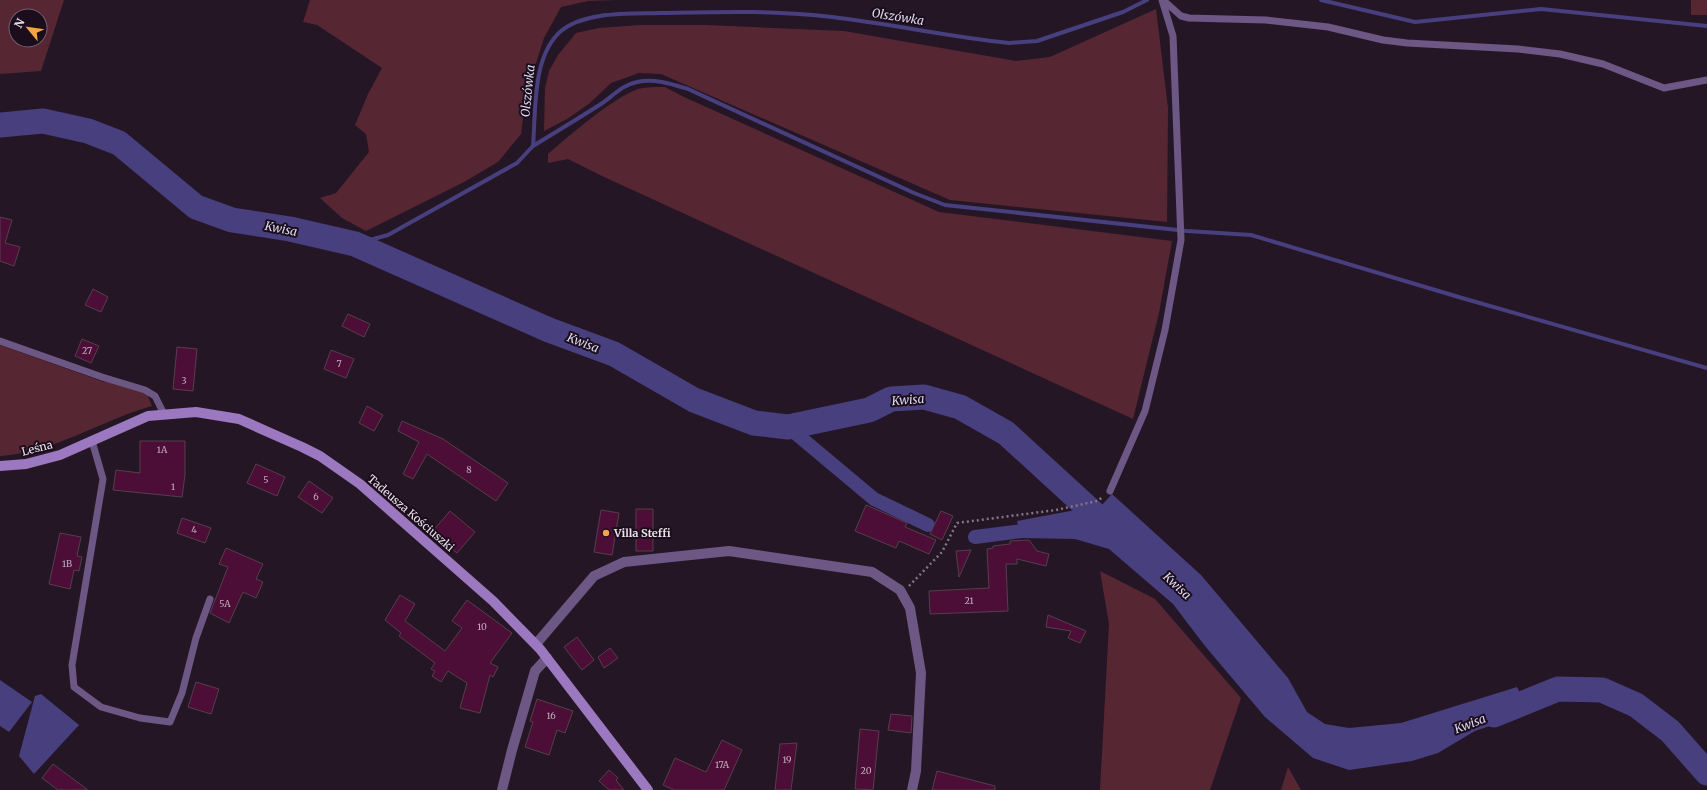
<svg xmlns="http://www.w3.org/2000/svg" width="1707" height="790" viewBox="0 0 1707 790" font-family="Merriweather,serif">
<rect width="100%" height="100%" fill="#251625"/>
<!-- green -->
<path fill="#572633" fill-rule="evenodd" d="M0 0H64L41 71 0 74ZM16 16H40V40H16Z
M310 0H618L588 1 561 7 544 38 526 95 521 134 498 162 464 182 366 231 342 218 320 198 336 193 369 152 366 134 355 125 368 94 382 68 317 25 303 22Z
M1691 0H1707V15H1691Z
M1156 9 1168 108 1167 222 950 200 661 74 639 73 611 83 590 103 567 119 544 131 545 88 549 71 558 55 576 33 599 28 640 25H706L844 31 1016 61 1050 57Z
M665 87 684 97 939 212 1172 241 1159 313 1133 419 602 176 568 159 548 163V154C570 135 611 99 638 89 646 87 657 87 665 87Z
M0 345 104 382 105 381 147 394 152 406C99 421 56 452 0 456Z
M1100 571 1155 599 1241 698 1210 790H1100L1109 624Z
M1288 767 1301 790H1281Z"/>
<!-- water -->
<path fill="#473f7e" d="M1112 494 1201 575 1288 678 1307 712 1325 724 1349 728 1401 723 1517 687 1530 712 1475 731 1438 753 1412 761 1349 770 1313 758 1265 717 1205 646 1173 604 1109 549 1075 539 1020 538 1017 521 1102 505Z
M0 680 32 702 9 732 0 726Z
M41 694 79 725 34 774 19 756 35 696Z"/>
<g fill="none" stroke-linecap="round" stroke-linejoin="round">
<!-- stream -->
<path stroke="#473f7e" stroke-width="4" d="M1321 0 1415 22 1541 9 1707 26
M533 146C556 132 579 118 601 104 613 96 622 85 637 82 654 78 672 84 688 89L914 193 945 205 1187 231 1251 235 1462 298 1707 368
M355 244 388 235 517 163 533 146C536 110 532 56 561 31 585 11 630 14 660 13 717 12 775 10 832 17 891 24 950 37 1009 43L1037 41 1123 12 1147 0"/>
<!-- canal -->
<path stroke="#473f7e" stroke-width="14" d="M788 427 874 499 928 525
M975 537 1038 529"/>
<!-- river -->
<path stroke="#473f7e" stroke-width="25" d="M0 125 43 121 88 131 119 143 196 207 232 220 290 229 355 244 549 330 614 354 694 400 754 423 788 427 869 410 891 399 924 397 960 407 1006 433 1113 531
M1494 715 1558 689 1602 690 1636 705 1670 731 1707 773"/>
</g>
<!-- building -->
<path fill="#4c0e37" stroke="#553f4b" d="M0 217 12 220 5 243 20 247 14 266 0 261Z
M93 289 108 297 101 312 85 305Z
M348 314 370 324 364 337 342 326Z
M82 339 99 346 91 363 75 356Z
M177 347 197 349 193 391 173 389Z
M331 350 354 359 346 378 324 369Z
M367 406 383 415 374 431 359 423Z
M402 421 443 439 508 483 496 501 427 454 413 479 403 474 419 442 398 431Z
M140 441H185V475L182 497 113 490 116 470 140 473Z
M256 464 285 477 277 496 247 483Z
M309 481 333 498 322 513 298 497Z
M866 505 907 523 905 527 936 540 929 554 899 541 896 548 855 531Z
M636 509H653V551H636Z
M601 510 619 513 612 555 594 552Z
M450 511 475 532 457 553 432 532Z
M941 511 953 516 942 540 930 534Z
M182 518 211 528 205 543 177 533Z
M60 533 81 537 77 556 82 557 79 571 74 570 70 589 49 584Z
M1029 540 1037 551 1049 554 1046 566 1017 559V564H1006L1008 611 930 614 929 591 989 588 987 549 993 548V546L1010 544V541Z
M226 548 263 564 256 579 263 582 256 598 243 592 229 623 210 613 228 567 219 564Z
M971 550 959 577 956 551Z
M400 595 415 604 405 621 445 651 462 628 452 621 467 600 512 633 490 663 498 667 493 677 490 675 480 713 460 708 467 683 448 671 441 682 432 676 435 671 431 669 435 663 399 636 401 633 385 620Z
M1048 615 1086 631 1080 643 1068 638 1071 631 1046 627Z
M577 637 594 660 582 670 564 647Z
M610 648 618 658 604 668 598 657Z
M196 682 219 689 211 714 188 707Z
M537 699 573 711 565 733 557 730 549 755 525 747 533 722 530 721Z
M891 714 912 716 911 733 888 730Z
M860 729 879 731 873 790 855 789Z
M722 740 742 750 724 790H674L663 785 675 758 706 772Z
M797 743 791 790H775L780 744Z
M53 764 88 790H58L42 778Z
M609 770 618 778 616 780 624 790H609L599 781Z
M937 771 995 786V790H932Z"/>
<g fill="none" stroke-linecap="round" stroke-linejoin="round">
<!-- path -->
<path stroke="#847784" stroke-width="2.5" stroke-dasharray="2 3" stroke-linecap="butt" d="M909 586 942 552 957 523 1056 510 1097 501 1103 497"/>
<!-- lane -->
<path stroke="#6d5784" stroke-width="7" d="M1163 0 1181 16 1189 18 1266 20 1328 27 1383 40 1407 43 1518 49 1560 54 1603 64 1664 88 1707 80
M0 341 102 377 145 390 155 396 164 414
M92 441 103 479 72 665 74 687 101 707 140 718 170 722 182 693 196 638 210 599
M1110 491 1145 411 1165 330 1181 240 1173 36 1162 0"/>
<!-- street -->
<path stroke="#6d5784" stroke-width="10" d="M536 644 594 576 624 562 729 551 872 572 900 590 910 608 921 673 916 771 912 790
M502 790 512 750 535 671 547 658"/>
<!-- secondary -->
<path stroke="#9c78c0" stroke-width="10" d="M0 466 26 464 60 455 148 416 196 412 239 419 302 447 320 456 360 484 493 601 540 649 648 790"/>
</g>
<!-- markers -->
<circle fill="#f7a149" stroke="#1b0d1c" stroke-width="1.5" cx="606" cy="533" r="4"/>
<g text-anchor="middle" stroke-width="4" stroke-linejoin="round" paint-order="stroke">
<!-- number labels -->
<g font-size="9" fill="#c2acbd">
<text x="87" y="354">27</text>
<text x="339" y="367">7</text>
<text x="184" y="384">3</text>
<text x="162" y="453">1A</text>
<text x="469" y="473">8</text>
<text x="266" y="483">5</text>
<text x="173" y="490">1</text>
<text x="316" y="500">6</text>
<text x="194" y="533">4</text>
<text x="67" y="567">1B</text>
<text x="969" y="604">21</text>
<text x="225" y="607">5A</text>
<text x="482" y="630">10</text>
<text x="551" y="719">16</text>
<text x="787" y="763">19</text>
<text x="722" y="768">17A</text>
<text x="866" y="774">20</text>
</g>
<!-- street labels -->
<g font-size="11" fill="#eae0ea" stroke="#1b0d1c">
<text transform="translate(37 448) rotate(-14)" y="4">Leśna</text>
<text transform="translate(411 513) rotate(41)" y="4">Tadeusza Kościuszki</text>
</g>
<!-- poi labels -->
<g font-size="11" font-weight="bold" fill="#eae0ea" stroke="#1b0d1c" text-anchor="start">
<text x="614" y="537">Villa Steffi</text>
</g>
<!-- water labels -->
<g font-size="12" font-style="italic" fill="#dcdcf0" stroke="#1b0d1c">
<text transform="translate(898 17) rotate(9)" y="4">Olszówka</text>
<text transform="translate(528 91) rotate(-84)" y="4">Olszówka</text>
<text transform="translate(281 229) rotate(11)" y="4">Kwisa</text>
<text transform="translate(583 343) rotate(21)" y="4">Kwisa</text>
<text transform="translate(908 400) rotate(-4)" y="4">Kwisa</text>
<text transform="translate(1177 586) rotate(43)" y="4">Kwisa</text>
<text transform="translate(1470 724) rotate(-21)" y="4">Kwisa</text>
</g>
</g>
<!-- north arrow -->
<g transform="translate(28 28) rotate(299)"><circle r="19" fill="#1b0d1c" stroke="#6e616e"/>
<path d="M0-3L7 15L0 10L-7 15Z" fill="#f7a149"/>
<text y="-6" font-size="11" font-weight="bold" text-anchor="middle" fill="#eae0ea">N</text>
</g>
</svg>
